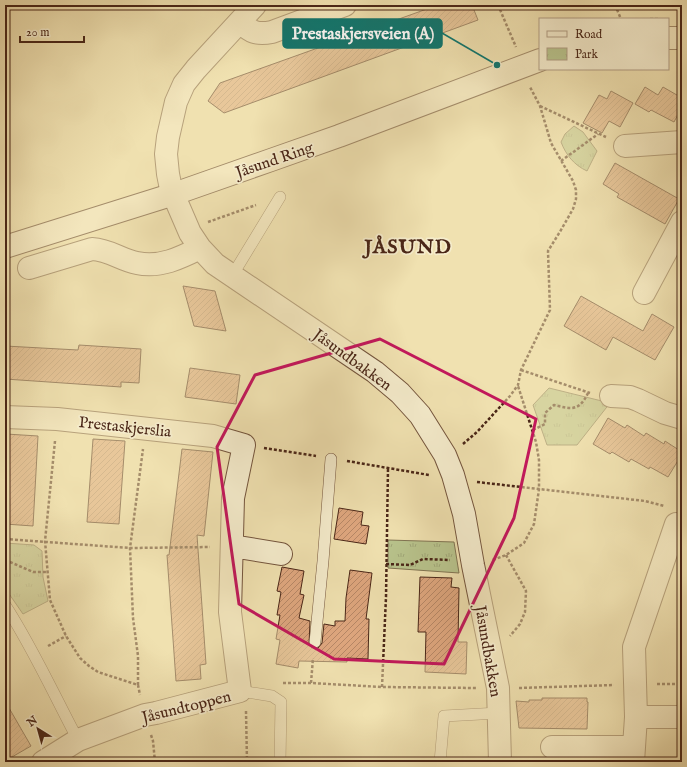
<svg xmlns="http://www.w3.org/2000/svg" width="687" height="767" viewBox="0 0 687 767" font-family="'IM FELL English',serif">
<defs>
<pattern id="park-tufts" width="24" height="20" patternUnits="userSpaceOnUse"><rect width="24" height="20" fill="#b8c38c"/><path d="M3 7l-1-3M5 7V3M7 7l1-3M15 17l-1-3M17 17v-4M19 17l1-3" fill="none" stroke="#a0a778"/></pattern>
<pattern id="building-hatch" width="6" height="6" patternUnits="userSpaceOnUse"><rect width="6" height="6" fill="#dea67e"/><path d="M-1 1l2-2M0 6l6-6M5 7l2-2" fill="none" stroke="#b68766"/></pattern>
</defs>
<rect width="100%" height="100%" fill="#f0e1b0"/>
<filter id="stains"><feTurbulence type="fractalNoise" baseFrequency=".005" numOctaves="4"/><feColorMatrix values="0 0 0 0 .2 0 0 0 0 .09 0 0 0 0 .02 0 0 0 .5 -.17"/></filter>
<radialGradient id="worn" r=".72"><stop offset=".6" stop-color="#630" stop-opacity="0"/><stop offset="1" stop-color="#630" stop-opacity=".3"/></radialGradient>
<!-- park -->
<path fill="url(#park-tufts)" stroke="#817452" d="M574 126 583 132 597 151 587 171C574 165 566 155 561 142L565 134Z
M549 388 610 403 577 445H547L533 405Z
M388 540 454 542 459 573 388 568Z
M5 543 34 545 42 551 43 577 48 601 23 614 5 588Z"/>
<!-- building -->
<path fill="url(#building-hatch)" stroke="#4a2617" d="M438 5H472L478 20 224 113 208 101 220 83Z
M645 87 658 95 663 87 682 98V107L674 122 651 110 649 112 635 104Z
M611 91 633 103 620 127 609 121 602 133 583 123 599 95 607 99Z
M615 163 679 199 665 224 617 197 619 194 603 184Z
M183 286 215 291 226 331 194 326Z
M581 296 643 331 652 314 674 327 655 360 613 337 606 350 564 326Z
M79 345 141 349 139 383 121 382V387L5 379V346L78 350Z
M190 368 240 375 236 404 185 397Z
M608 418 625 428 627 425 644 436 646 433 664 444 665 441 682 452V454L668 477 650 467 649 469 631 459 629 462 612 452 610 454 593 444Z
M6 434 38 436 33 526 5 524Z
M93 439 125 441 119 524 87 522Z
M182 449 213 452 204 536 197 535 206 664 200 665 201 679 176 681 167 555H169Z
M339 508 363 512 361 525 369 526 366 544 334 539Z
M282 567 304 571 300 594 304 595 299 618 310 621 309 645 311 647 315 649 318 648 322 643 324 624 335 626V621H345L346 598 350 570 372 573 366 619H369L368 659 347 658V662L299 661 298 668 276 664 280 640 276 639 280 615H277L281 592 277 591Z
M420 577 452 578 451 587 459 588 458 642H467L466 674 425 672 426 632H418Z
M542 698H587V702H588L587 729 519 728 516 701 529 702V700H542Z
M5 701 31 746 5 761Z"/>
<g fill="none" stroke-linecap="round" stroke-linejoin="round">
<defs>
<path id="service" d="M232 276 280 197
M5 605C33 648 54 695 78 740
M315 642 323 561 331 459
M240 691 272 696 281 702 280 762
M440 762 444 716 499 713"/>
<path id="minor" d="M255 5 196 69 184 84 176 102 168 137 166 154 168 174 171 189 190 233 200 248 215 264 375 372 400 393 420 415 445 455 453 475 464 514 473 565 498 688 500 762
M240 22C251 32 256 35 272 32L345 5
M625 146 682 142
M29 268 92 249C110 250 121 260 137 263 160 268 180 258 200 248
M644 293 682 222
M611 396 630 397 638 400 665 413 682 418
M5 417 57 419 213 436 244 445 233 498 230 612 240 691 156 713 145 715 78 740 43 762
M232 546 281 554
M636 717H682
M552 747H634
M633 762 636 717 634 647 676 524"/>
<path id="secondary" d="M668 38H682
M5 247 174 194 271 160 339 136 540 60"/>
</defs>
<!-- service casing -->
<use href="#service" stroke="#74553d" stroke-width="12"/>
<!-- minor casing -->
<use href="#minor" stroke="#74553d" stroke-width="24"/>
<!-- secondary casing -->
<use href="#secondary" stroke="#4a2617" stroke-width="24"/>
<!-- path -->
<path stroke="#4a2617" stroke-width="2.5" stroke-dasharray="3 2" stroke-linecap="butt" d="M498 5 516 47
M615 5 621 19
M650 19H658
M540 106 606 137
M561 161 598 134
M208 222 256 205
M521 370 590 393
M533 430 545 424V413L554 405C571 409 579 412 588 393
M55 441 45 541 50 600 66 636 80 658 89 666 98 672 138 685 140 695
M463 444 477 432 510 396 518 385 521 370 550 310 548 251 561 230 573 209 576 199V190L573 181 551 143 540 106 530 87
M264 448 316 456
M347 461 429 475
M477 482 645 501 664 506
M5 539 130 548 210 547
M506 555 526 591 525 612 520 624 510 636
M493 560 506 555 524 543 534 524 539 489V460L536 442 518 386
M5 562H10L33 572H48
M386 564 410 565 423 559 450 560
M48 646 66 636
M283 683H311L382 687 476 688
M311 683 313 658
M657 684H682
M138 685V656L133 618 130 548 143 449
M382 687 386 597 388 468
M519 688 614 685
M246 711 247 762
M151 735 153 741 155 762"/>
<!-- service -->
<use href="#service" stroke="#f5eccc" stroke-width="11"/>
<!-- minor -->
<use href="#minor" stroke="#f5eccc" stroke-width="22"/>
<!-- secondary -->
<use href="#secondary" stroke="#f5eccc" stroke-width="22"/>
</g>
<!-- marked area -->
<path d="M0 0H687V767H0ZM380 339 536 419 514 518 444 664 334 659 239 604 217 447 255 375Z" fill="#f0e1b0" fill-opacity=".55" fill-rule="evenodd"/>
<path fill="none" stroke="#c2185b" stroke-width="3" stroke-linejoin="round" d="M380 339 536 419 514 518 444 664 334 659 239 604 217 447 255 375Z"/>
<g text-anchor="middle" stroke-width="3.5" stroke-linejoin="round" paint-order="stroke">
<!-- street labels -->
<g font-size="16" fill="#4a2617" stroke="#f5eccc">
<text transform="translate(274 159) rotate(-19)" y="6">Jåsund Ring</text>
<text transform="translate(353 359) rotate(36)" y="6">Jåsundbakken</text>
<text transform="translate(125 426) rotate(6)" y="6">Prestaskjerslia</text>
<text transform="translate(489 651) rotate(80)" y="6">Jåsundbakken</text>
<text transform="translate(186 706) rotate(-14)" y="6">Jåsundtoppen</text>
</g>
<!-- district labels -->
<g font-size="20" font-weight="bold" letter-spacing="1" fill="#4a2617" stroke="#f5eccc">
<text x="408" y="253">JÅSUND</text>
</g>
</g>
<!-- callouts -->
<path fill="none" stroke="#0f766e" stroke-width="1.5" d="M497 65L442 33"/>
<circle fill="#0f766e" stroke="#f5eccc" stroke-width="1.5" cx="497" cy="65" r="4"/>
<rect fill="#0f766e" stroke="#0f766e" stroke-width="1.5" x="283" y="19" width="159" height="29" rx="4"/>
<g font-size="17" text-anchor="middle" font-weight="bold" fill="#fff">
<text x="363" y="39">Prestaskjersveien (A)</text>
</g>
<!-- margin -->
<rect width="687" height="767" fill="none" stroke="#f0e1b0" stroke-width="20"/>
<rect x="6" y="6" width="675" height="755" fill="none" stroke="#4a2617" stroke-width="2"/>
<rect x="10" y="10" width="667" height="747" fill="none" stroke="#4a2617"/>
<!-- legend -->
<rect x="539" y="18" width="130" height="52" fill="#f5eccc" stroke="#b19d84"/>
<rect x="547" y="31" width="20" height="6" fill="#f5eccc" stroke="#b19d84"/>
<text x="575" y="38" font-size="12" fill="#4a2617">Road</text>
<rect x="547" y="48" width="20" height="12" fill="url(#park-tufts)" stroke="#b19d84"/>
<text x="575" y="58" font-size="12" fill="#4a2617">Park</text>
<!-- north arrow -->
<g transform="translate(38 729) rotate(323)" stroke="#f5eccc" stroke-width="3" paint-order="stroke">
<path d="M0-3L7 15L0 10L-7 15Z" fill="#4a2617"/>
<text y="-6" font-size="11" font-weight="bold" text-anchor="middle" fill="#4a2617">N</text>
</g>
<!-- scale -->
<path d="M20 36v6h64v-6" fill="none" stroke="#4a2617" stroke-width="2"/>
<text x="26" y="36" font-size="12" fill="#4a2617" stroke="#f5eccc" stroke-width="3" paint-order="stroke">20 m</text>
<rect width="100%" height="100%" filter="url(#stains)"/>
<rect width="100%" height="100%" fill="url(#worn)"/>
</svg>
